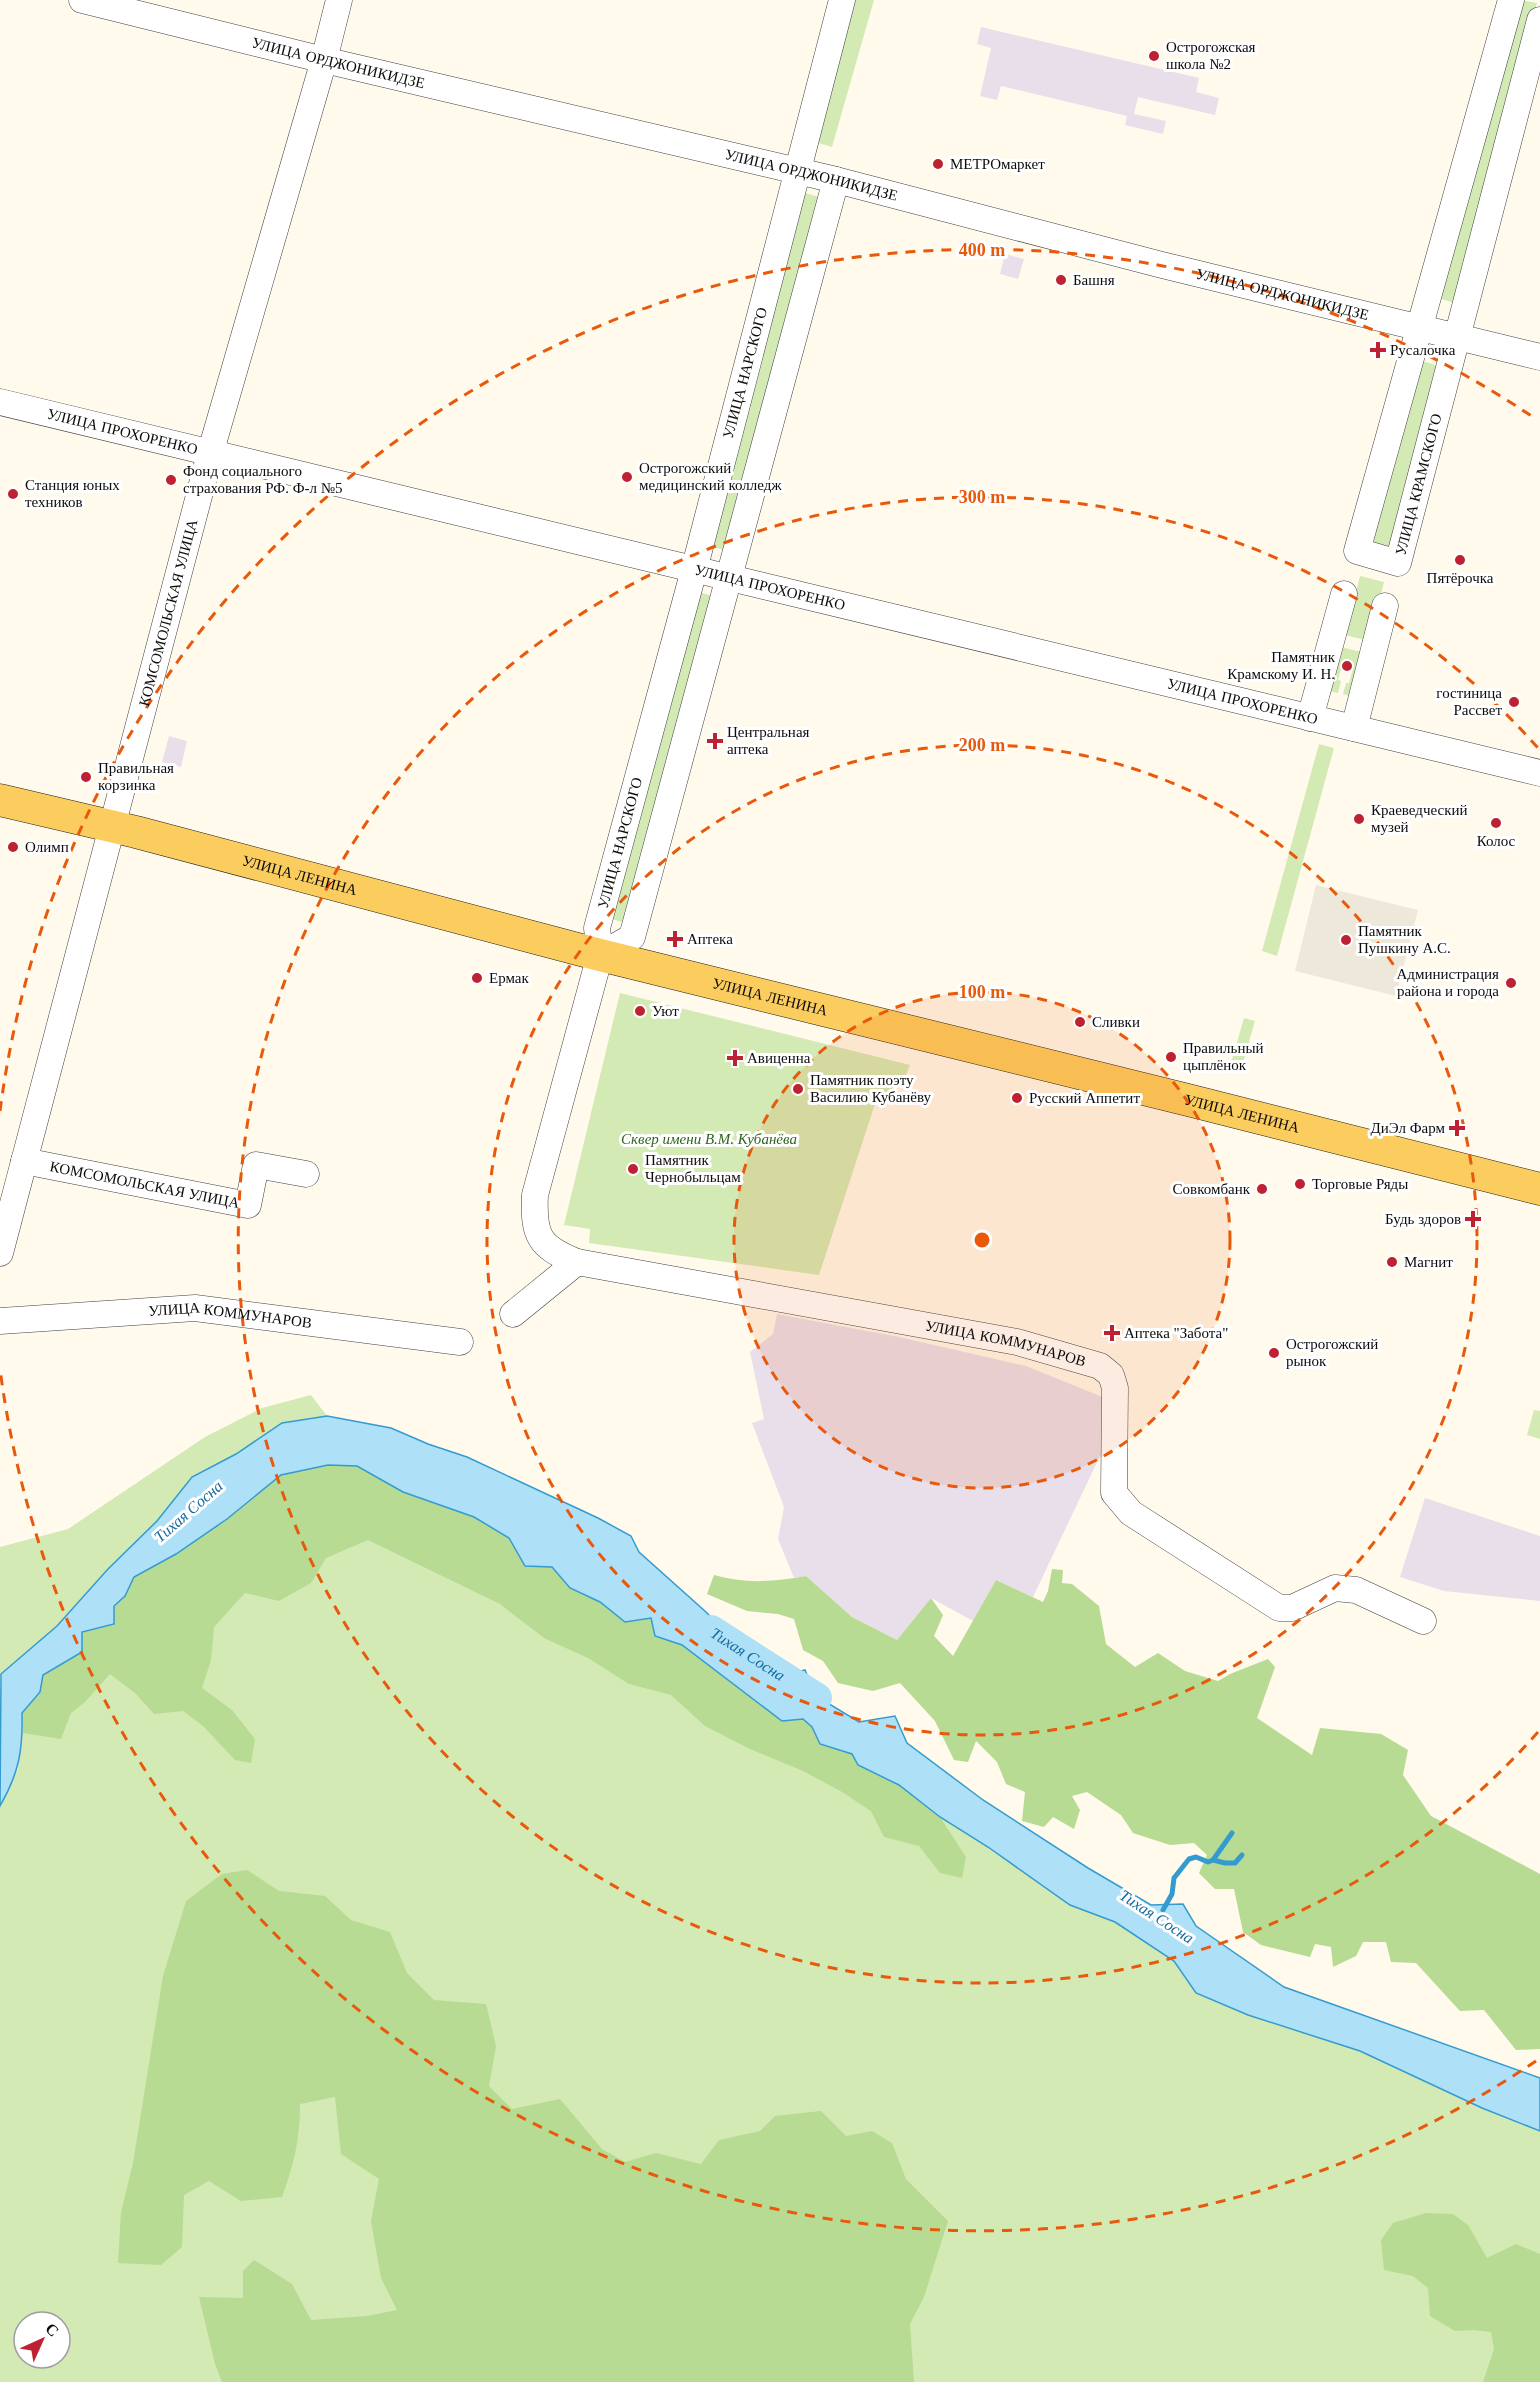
<svg xmlns="http://www.w3.org/2000/svg" width="1540" height="2382" viewBox="0 0 1540 2382" font-family="Georgia,serif">
<rect width="100%" height="100%" fill="#fffaeb"/>
<!-- industrial -->
<path fill="#e9dfeb" d="M981 27 1199 78 1196 92 1219 98 1215 115 1138 97 1134 114 1166 121 1163 134 1125 125 1127 116 1001 86 997 100 980 96 991 48 977 44Z
M1005 254 1024 259 1018 279 1000 274Z
M169 736 187 741 181 767 162 762Z
M777 1314 899 1337 1026 1366 1105 1398 1103 1457 1100 1456 1033 1597 996 1580 973 1621 931 1598 897 1640 852 1617 806 1576 794 1578 778 1539 784 1507 752 1423 764 1419 750 1352 773 1334Z
M1425 1498 1540 1536V1601L1444 1591 1400 1577Z"/>
<!-- green -->
<path fill="#d3eab4" fill-rule="evenodd" d="M854 0H874L832 147 815 142Z
M1520 0 1537 3 1455 303 1438 298Z
M798 191 823 198 731 552 707 545Z
M1422 361 1439 366 1390 548 1373 543Z
M1360 576 1384 582 1369 641 1345 635Z
M699 592 716 597 625 923 609 918Z
M1337 646 1369 654 1357 698 1343 694 1346 683H1349L1354 665 1343 662 1338 680 1341 681 1338 693 1325 690Z
M1319 744 1334 748 1277 956 1262 951Z
M620 993 910 1065 903 1082 875 1104 819 1275 589 1243 590 1229 564 1225Z
M1244 1018 1255 1021 1242 1066 1231 1063Z
M311 1395 327 1416 282 1423 236 1454 192 1477 157 1521 57 1626 0 1676V1547L68 1529 205 1437 262 1408Z
M1534 1410 1540 1411V1439L1527 1435Z
M357 1466 651 1618 713 1669 782 1721 803 1719 858 1765 899 1785 940 1817 988 1847 1070 1905 1115 1922 1174 1961 1196 1993 1248 2015 1360 2051 1482 2108 1540 2131V2346L1530 2382H0V1806L18 1769 22 1713 65 1662 82 1652V1632L114 1606 151 1569 227 1519ZM24 2322H60V2358H24Z"/>
<!-- forest -->
<path fill="#b7db93" d="M328 1465 357 1466 403 1492 474 1517 509 1538 525 1566H552L570 1588 600 1602 625 1622 651 1618 655 1636 682 1645 782 1721 803 1719 812 1727 820 1744 852 1754 858 1765 899 1785 940 1817 966 1857 962 1878 940 1873 919 1846 884 1837 871 1811 842 1792 803 1771 750 1749 705 1726 671 1695 629 1684 588 1658 544 1638 500 1604 368 1540 326 1558 311 1583 279 1601 245 1593 214 1627 211 1660 202 1688 232 1710 255 1739 251 1763 235 1760 203 1726 183 1711 154 1714 136 1694 110 1674 85 1702 71 1713 61 1739 23 1733 22 1713 40 1692 43 1675 82 1652V1632L125 1596 134 1577 176 1554 227 1519 281 1475Z
M1052 1569 1063 1570 1062 1583 1072 1584 1099 1606 1106 1644 1135 1667 1158 1653 1185 1671 1218 1681 1230 1674 1268 1659 1275 1667 1257 1718 1312 1755 1320 1728 1381 1734 1408 1750 1403 1775 1431 1816 1540 1874V2049L1516 2050 1484 2010 1460 2011 1416 1963 1391 1962 1386 1942H1363L1356 1956 1333 1967 1331 1947 1315 1944 1310 1957 1261 1945 1243 1932 1234 1889H1215L1199 1873 1207 1855 1194 1843 1170 1845 1133 1833 1121 1815 1087 1792 1072 1796 1080 1810 1074 1829 1053 1817 1044 1827 1022 1821 1025 1792 1006 1784 997 1762 976 1741 968 1762 954 1760 935 1721 900 1683 873 1691 838 1683 823 1661 803 1650 794 1619 778 1614 747 1611 707 1594 714 1575C747 1584 772 1582 806 1576L852 1617 897 1640 931 1598 943 1615 934 1636 953 1656 996 1580 1043 1602 1048 1591Z
M247 1870 279 1891 325 1896 351 1920 390 1932 407 1973 434 2000 486 2004 496 2046 489 2086 512 2109 560 2099 602 2149 625 2162 656 2153 701 2164 719 2140 760 2131 775 2116 821 2111 846 2136 872 2131 892 2143 906 2179 948 2221 924 2297 910 2324 914 2382H222L215 2364 199 2297 243 2298V2271L254 2260 292 2284 311 2320 367 2316 397 2310 381 2278 371 2221 379 2179 341 2154 335 2097 300 2104C300 2139 294 2164 282 2197L241 2201 209 2181 184 2195 182 2247 161 2265 118 2263 121 2212 133 2163 163 1976 186 1901 222 1874Z
M1426 2213 1453 2214 1468 2225 1487 2258 1516 2244 1540 2254V2382H1483L1494 2349 1491 2332 1474 2330 1455 2331 1430 2316 1428 2288 1413 2276 1384 2270 1381 2240 1393 2223Z"/>
<!-- plaza -->
<path fill="#eee8db" d="M1316 885 1418 910 1396 996 1295 971Z"/>
<!-- water -->
<path fill="#aee0f7" stroke="#349bd0" stroke-width="1.5" d="M327 1416 391 1428 428 1444 467 1457 598 1518 631 1536 639 1552 706 1612 749 1656 783 1676 805 1670 816 1696 859 1722 895 1716 907 1743 983 1800 1088 1868 1151 1905 1183 1904 1196 1926 1284 1987 1540 2078V2131L1482 2108 1360 2051 1248 2015 1196 1993 1174 1961 1115 1922 1070 1905 988 1847 940 1817 899 1785 858 1765 852 1754 820 1744 812 1727 803 1719 782 1721 682 1645 655 1636 651 1618 625 1622 600 1602 570 1588 552 1567 525 1566 509 1538 474 1517 403 1492 357 1466 328 1465 281 1475 227 1519 176 1554 134 1577 125 1596 114 1606V1624L82 1632V1652L43 1675 40 1692 22 1713C23 1750 19 1773 0 1806L1 1674 57 1626 108 1569 157 1521 192 1477 236 1454 282 1423Z"/>
<g fill="none" stroke-linecap="round" stroke-linejoin="round">
<!-- stream -->
<path stroke="#349bd0" stroke-width="5" d="M1213 1860 1225 1863H1235L1242 1855
M1163 1910 1172 1894 1174 1878 1189 1859 1196 1857 1208 1862 1213 1860 1232 1833"/>
<!-- river -->
<path stroke="#aee0f7" stroke-width="30" id="s1" d="M711 1630 817 1698"/>
<defs>
<g id="minor">
<path id="s2" d="M82 0 324 60 836 180 1162 265 1540 357"/>
<path id="s3" d="M842 0 694 570 597 928 600 955 535 1195C533 1236 539 1247 577 1262L1017 1342 1100 1366 1111 1375 1115 1388 1114 1493 1131 1513 1279 1608H1292L1335 1588 1356 1590 1423 1621"/>
<path id="s4" d="M1511 0 1357 551 1398 563 1540 20"/>
<path id="s5" d="M0 402 1540 773"/>
<path d="M1310 718 1344 594"/>
<path d="M1354 728 1385 606"/>
<path d="M600 955 632 937 836 180"/>
<path id="s6" d="M24 1161 248 1205 256 1165 306 1174"/>
<path id="s7" d="M0 1253 210 454 324 60 339 0"/>
<path d="M513 1314 577 1262"/>
<path id="s8" d="M0 1321 195 1308 460 1342"/>
</g>
<g id="major">
<path id="s9" d="M0 800 136 832 600 955 1192 1101 1540 1189"/>
</g>
</defs>
<!-- minor casing -->
<use href="#minor" stroke="#3f3f3f" stroke-width="27"/>
<!-- major casing -->
<use href="#major" stroke="#1d1d1d" stroke-width="33"/>
<!-- minor -->
<use href="#minor" stroke="#fff" stroke-width="26"/>
<!-- major -->
<use href="#major" stroke="#fbcc5e" stroke-width="32"/>
</g>
<!-- distance rings -->
<circle cx="982" cy="1240" r="248" fill="#e8590c" fill-opacity=".12"/>
<g fill="none" stroke="#e8590c" stroke-width="3" stroke-dasharray="10 8">
<circle cx="982" cy="1240" r="248"/>
<circle cx="982" cy="1240" r="495"/>
<path d="M1538 1732A743 743 0 1 1 1538 748"/>
<path d="M1536 2061A990 990 0 0 1 0 1369M0 1111A990 990 0 0 1 1536 419"/>
</g>
<!-- markers -->
<g fill="#be2132" stroke="#fff" stroke-width="2">
<circle cx="1154" cy="56" r="6"/>
<circle cx="938" cy="164" r="6"/>
<circle cx="1061" cy="280" r="6"/>
<path d="M1375 341h6v6h6v6h-6v6h-6v-6h-6v-6h6z"/>
<circle cx="627" cy="477" r="6"/>
<circle cx="171" cy="480" r="6"/>
<circle cx="13" cy="494" r="6"/>
<circle cx="1460" cy="560" r="6"/>
<circle cx="1347" cy="666" r="6"/>
<circle cx="1514" cy="702" r="6"/>
<path d="M712 732h6v6h6v6h-6v6h-6v-6h-6v-6h6z"/>
<circle cx="86" cy="777" r="6"/>
<circle cx="1359" cy="819" r="6"/>
<circle cx="1496" cy="823" r="6"/>
<circle cx="13" cy="847" r="6"/>
<path d="M672 930h6v6h6v6h-6v6h-6v-6h-6v-6h6z"/>
<circle cx="1346" cy="940" r="6"/>
<circle cx="477" cy="978" r="6"/>
<circle cx="1511" cy="983" r="6"/>
<circle cx="640" cy="1011" r="6"/>
<circle cx="1080" cy="1022" r="6"/>
<circle cx="1171" cy="1057" r="6"/>
<path d="M732 1049h6v6h6v6h-6v6h-6v-6h-6v-6h6z"/>
<circle cx="798" cy="1089" r="6"/>
<circle cx="1017" cy="1098" r="6"/>
<path d="M1454 1119h6v6h6v6h-6v6h-6v-6h-6v-6h6z"/>
<circle cx="633" cy="1169" r="6"/>
<circle cx="1300" cy="1184" r="6"/>
<circle cx="1262" cy="1189" r="6"/>
<path d="M1470 1210h6v6h6v6h-6v6h-6v-6h-6v-6h6z"/>
<circle cx="1392" cy="1262" r="6"/>
<path d="M1109 1324h6v6h6v6h-6v6h-6v-6h-6v-6h6z"/>
<circle cx="1274" cy="1353" r="6"/>
</g>
<g text-anchor="middle" stroke-width="6" stroke-linejoin="round" paint-order="stroke">
<!-- poi labels -->
<g font-size="15" fill="#0c0c0c" stroke="#fff" text-anchor="start">
<text x="1166" y="52">Острогожская<tspan x="1166" dy="17">школа №2</tspan></text>
<text x="950" y="169">МЕТРОмаркет</text>
<text x="1073" y="285">Башня</text>
<text x="1390" y="355">Русалочка</text>
<text x="639" y="473">Острогожский<tspan x="639" dy="17">медицинский колледж</tspan></text>
<text x="183" y="476">Фонд социального<tspan x="183" dy="17">страхования РФ. Ф-л №5</tspan></text>
<text x="25" y="490">Станция юных<tspan x="25" dy="17">техников</tspan></text>
<text x="1460" y="583" text-anchor="middle">Пятёрочка</text>
<text x="1335" y="662" text-anchor="end">Памятник<tspan x="1335" dy="17">Крамскому И. Н.</tspan></text>
<text x="1502" y="698" text-anchor="end">гостиница<tspan x="1502" dy="17">Рассвет</tspan></text>
<text x="727" y="737">Центральная<tspan x="727" dy="17">аптека</tspan></text>
<text x="98" y="773">Правильная<tspan x="98" dy="17">корзинка</tspan></text>
<text x="1371" y="815">Краеведческий<tspan x="1371" dy="17">музей</tspan></text>
<text x="1496" y="846" text-anchor="middle">Колос</text>
<text x="25" y="852">Олимп</text>
<text x="1358" y="936">Памятник<tspan x="1358" dy="17">Пушкину А.С.</tspan></text>
<text x="687" y="944">Аптека</text>
<text x="1499" y="979" text-anchor="end">Администрация<tspan x="1499" dy="17">района и города</tspan></text>
<text x="489" y="983">Ермак</text>
<text x="652" y="1016">Уют</text>
<text x="1092" y="1027">Сливки</text>
<text x="1183" y="1053">Правильный<tspan x="1183" dy="17">цыплёнок</tspan></text>
<text x="747" y="1063">Авиценна</text>
<text x="810" y="1085">Памятник поэту<tspan x="810" dy="17">Василию Кубанёву</tspan></text>
<text x="1029" y="1103">Русский Аппетит</text>
<text x="1445" y="1133" text-anchor="end">ДиЭл Фарм</text>
<text x="645" y="1165">Памятник<tspan x="645" dy="17">Чернобыльцам</tspan></text>
<text x="1312" y="1189">Торговые Ряды</text>
<text x="1250" y="1194" text-anchor="end">Совкомбанк</text>
<text x="1461" y="1224" text-anchor="end">Будь здоров</text>
<text x="1404" y="1267">Магнит</text>
<text x="1124" y="1338">Аптека "Забота"</text>
<text x="1286" y="1349">Острогожский<tspan x="1286" dy="17">рынок</tspan></text>
</g>
<!-- street labels -->
<g font-size="15" fill="#0c0c0c" stroke="#fff">
<text dy="5" stroke="none"><textPath href="#s2" startOffset="264">УЛИЦА ОРДЖОНИКИДЗЕ</textPath></text>
<text dy="5" stroke="none"><textPath href="#s2" startOffset="750">УЛИЦА ОРДЖОНИКИДЗЕ</textPath></text>
<text dy="5" stroke="none"><textPath href="#s2" startOffset="1236">УЛИЦА ОРДЖОНИКИДЗЕ</textPath></text>
<text transform="translate(745 373) rotate(-75)" y="5">УЛИЦА НАРСКОГО</text>
<text dy="5" stroke="none"><textPath href="#s5" startOffset="126">УЛИЦА ПРОХОРЕНКО</textPath></text>
<text dy="5" stroke="none"><textPath href="#s4" startOffset="696">УЛИЦА КРАМСКОГО</textPath></text>
<text dy="5" stroke="none"><textPath href="#s5" startOffset="792">УЛИЦА ПРОХОРЕНКО</textPath></text>
<text dy="5" stroke="none"><textPath href="#s7" startOffset="662">КОМСОМОЛЬСКАЯ УЛИЦА</textPath></text>
<text dy="5" stroke="none"><textPath href="#s5" startOffset="1278">УЛИЦА ПРОХОРЕНКО</textPath></text>
<text transform="translate(620 843) rotate(-75)" y="5">УЛИЦА НАРСКОГО</text>
<text dy="5" stroke="none"><textPath href="#s9" startOffset="309">УЛИЦА ЛЕНИНА</textPath></text>
<text dy="5" stroke="none"><textPath href="#s9" startOffset="795">УЛИЦА ЛЕНИНА</textPath></text>
<text dy="5" stroke="none"><textPath href="#s9" startOffset="1281">УЛИЦА ЛЕНИНА</textPath></text>
<text dy="5" stroke="none"><textPath href="#s6" startOffset="123">КОМСОМОЛЬСКАЯ УЛИЦА</textPath></text>
<text dy="5" stroke="none"><textPath href="#s8" startOffset="231">УЛИЦА КОММУНАРОВ</textPath></text>
<text dy="5" stroke="none"><textPath href="#s3" startOffset="1760">УЛИЦА КОММУНАРОВ</textPath></text>
</g>
<!-- park labels -->
<g font-size="15" font-style="italic" fill="#2f641b" stroke="#fff">
<text x="709" y="1144">Сквер имени В.М. Кубанёва</text>
</g>
<!-- water labels -->
<g font-size="16" font-style="italic" fill="#136a9f" stroke="#fff">
<text transform="translate(188 1511) rotate(-41)" y="6">Тихая Сосна</text>
<text dy="6" stroke="none"><textPath href="#s1" startOffset="44">Тихая Сосна</textPath></text>
<text transform="translate(1157 1916) rotate(33)" y="6">Тихая Сосна</text>
</g>
</g>
<circle cx="982" cy="1240" r="9" fill="#e8590c" stroke="#fff" stroke-width="3"/>
<g font-size="18" text-anchor="middle" font-weight="bold" fill="#e8590c" stroke="#fff" stroke-width="6" stroke-linejoin="round" paint-order="stroke">
<text x="982" y="256">400 m</text>
<text x="982" y="503">300 m</text>
<text x="982" y="751">200 m</text>
<text x="982" y="998">100 m</text>
</g>
<!-- north arrow -->
<g transform="translate(42 2340) rotate(45)"><circle r="28" fill="#ffffff" stroke="#9e9e9e" stroke-width="1.5"/>
<path d="M0-4.5L10 22L0 15L-10 22Z" fill="#be2132"/>
<text y="-9" font-size="16" font-weight="bold" text-anchor="middle" fill="#0c0c0c">С</text>
</g>
</svg>
